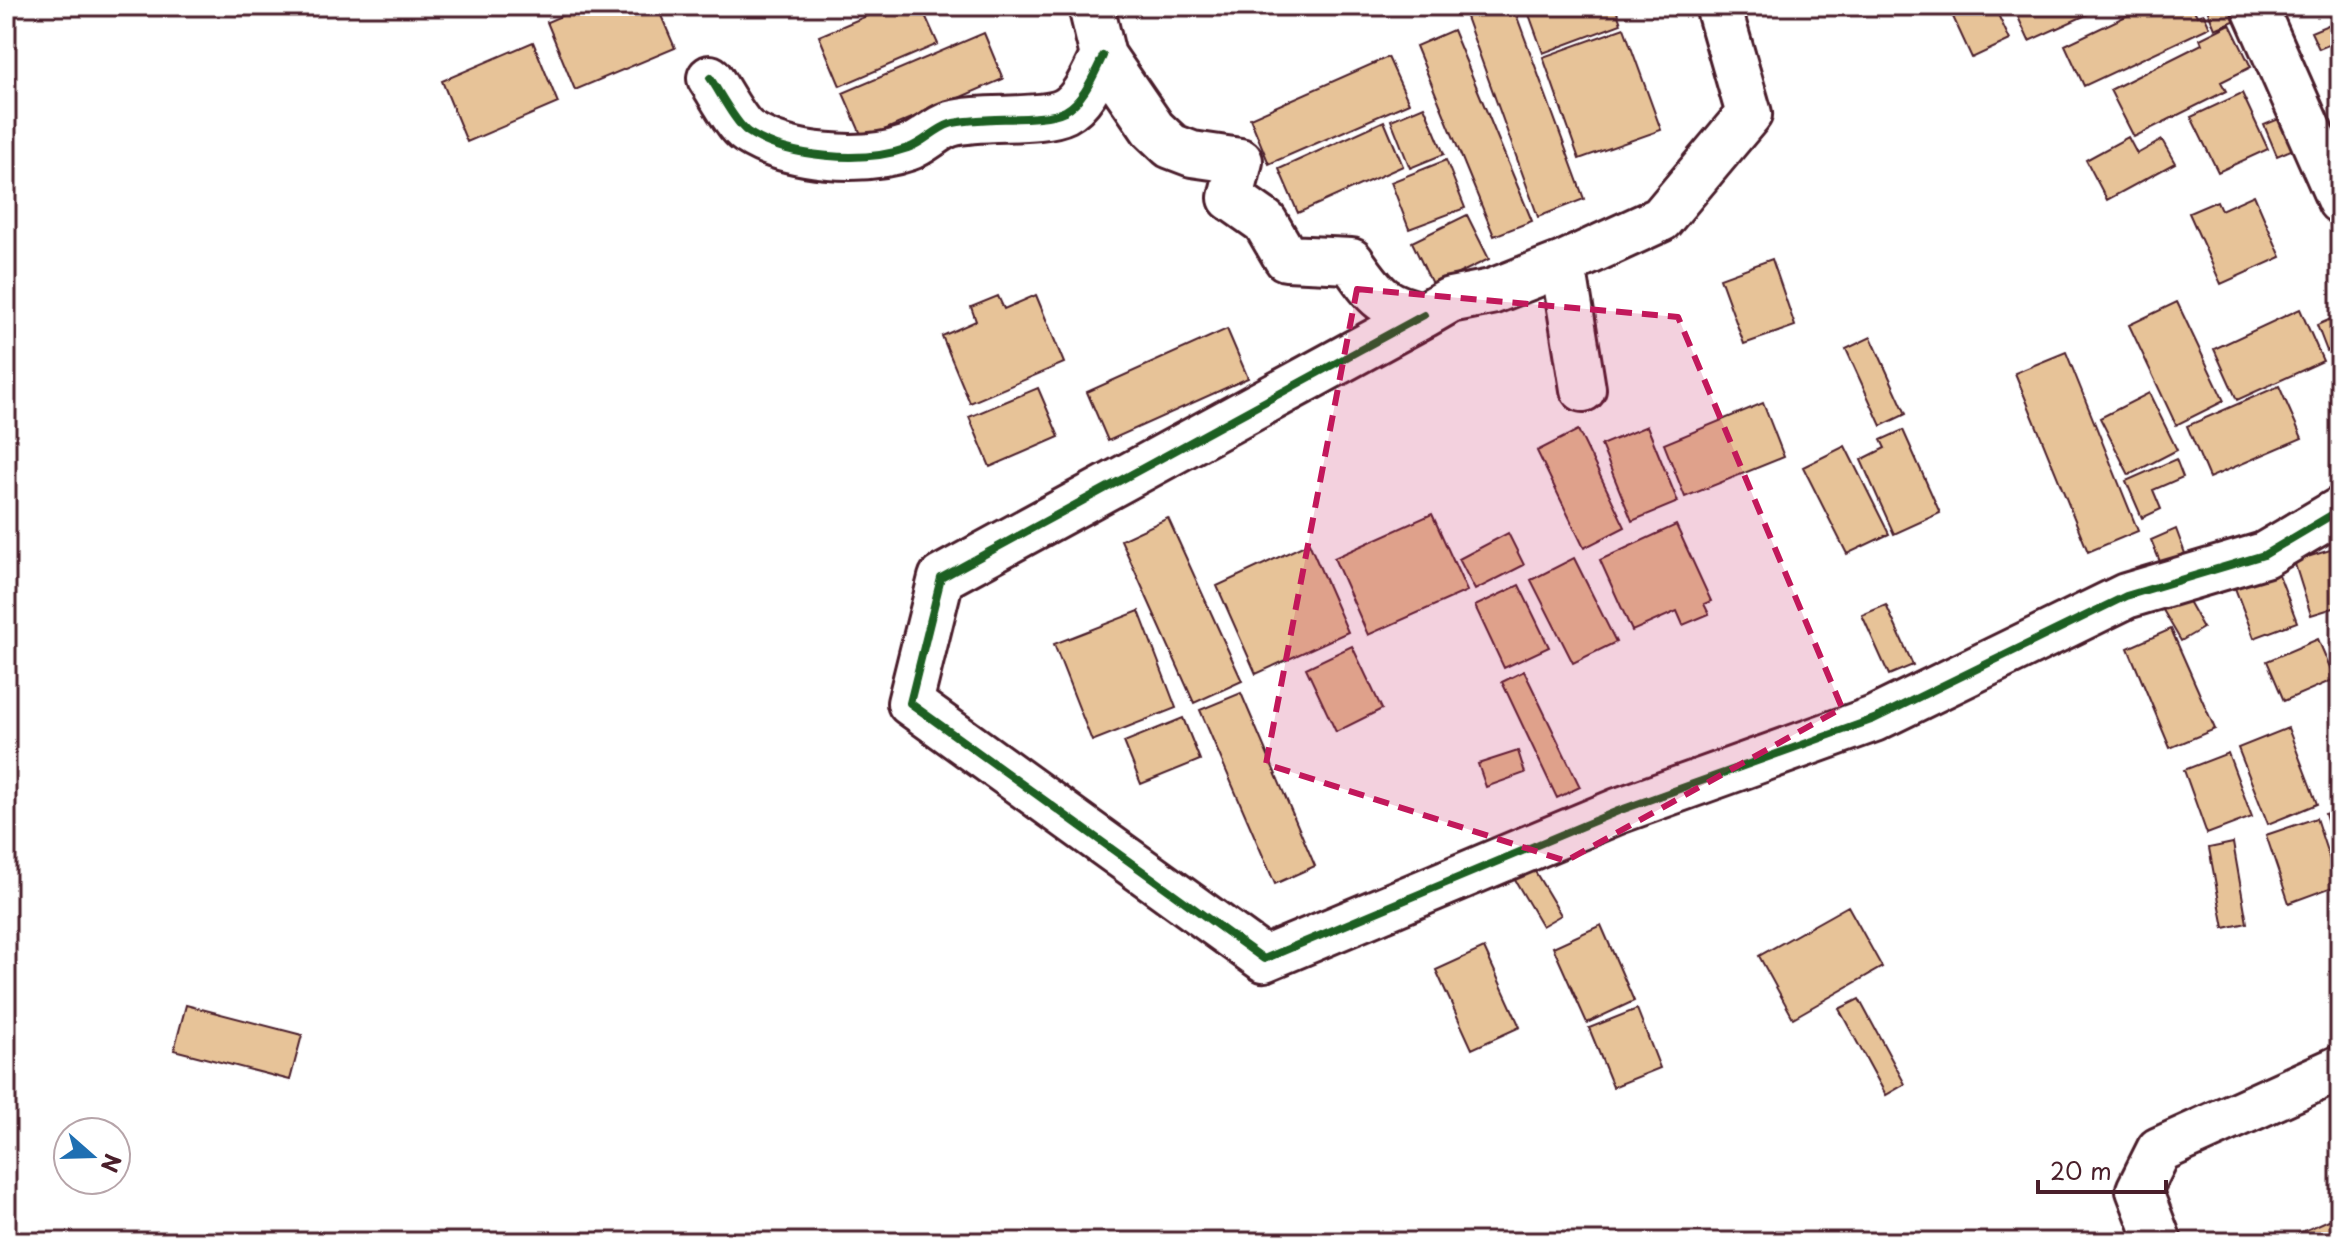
<svg xmlns="http://www.w3.org/2000/svg" width="2346" height="1248" viewBox="0 0 2346 1248" font-family="'Playpen Sans',sans-serif">
<rect width="100%" height="100%" fill="#fff"/>
<filter id="ink" filterUnits="userSpaceOnUse"><feTurbulence type="fractalNoise" baseFrequency=".0125" numOctaves="2"/><feDisplacementMap in="SourceGraphic" scale="16" xChannelSelector="R" yChannelSelector="G"/><feConvolveMatrix kernelMatrix="1 2 1 2 8 2 1 2 1" color-interpolation-filters="sRGB"/></filter>
<g filter="url(#ink)">
<!-- building -->
<path fill="#e7c398" stroke="#4a1f2b" stroke-width="2" d="M584 6H657L675 48 575 90 547 22Z
M890 6H921L938 44 840 86 819 36Z
M1495 6H1513L1584 199 1538 217 1466 17Z
M1526 6H1615L1621 24 1543 53Z
M1948 6H1994L2010 40 1972 58Z
M2013 6H2106L2029 41Z
M2147 6H2192L2197 16 2204 14 2210 27 2084 86 2065 45Z
M2206 6H2236L2241 18 2215 29Z
M2340 20V40L2319 49 2311 32Z
M2230 24 2251 67 2221 82 2226 91 2134 137 2110 90 2202 44 2200 39Z
M1624 28 1661 130 1579 159 1543 57Z
M1453 30 1532 221 1494 236 1416 46Z
M984 33 1003 79 863 139 843 93Z
M533 42 558 103 467 142 442 81Z
M1388 57 1409 103 1269 164 1250 118Z
M2242 93 2268 149 2218 172 2191 117Z
M1424 106 1444 154 1410 168 1391 120Z
M2286 116 2298 147 2277 156 2264 125Z
M1384 121 1403 166 1298 213 1279 169Z
M2128 137 2137 154 2162 140 2175 163 2107 200 2086 160Z
M1446 160 1465 208 1409 229 1391 182Z
M2254 195 2281 257 2221 284 2189 213 2217 201 2221 210Z
M1467 215 1489 259 1433 286 1412 242Z
M1772 259 1795 326 1744 344 1720 278Z
M1036 295 1064 363 970 403 942 336 976 321 971 307 998 296 1004 309Z
M2177 302 2224 401 2176 425 2129 325Z
M2300 309 2323 361 2237 400 2214 349Z
M2340 315V346L2327 351 2317 325Z
M1227 329 1248 378 1108 441 1087 392Z
M1871 337 1906 414 1881 426 1846 349Z
M2066 352 2138 531 2088 552 2015 373Z
M2279 386 2302 438 2209 478 2187 426Z
M1038 388 1059 437 990 467 969 417Z
M2149 393 2177 450 2129 475 2100 418Z
M1763 403 1784 457 1685 497 1664 444Z
M1647 426 1678 502 1632 521 1601 445Z
M1578 430 1625 527 1584 548 1537 451Z
M1903 430 1940 513 1894 534 1861 460 1885 448 1881 440Z
M1845 446 1889 534 1847 554 1803 467Z
M2176 459 2183 477 2153 490 2161 509 2142 518 2126 481Z
M1432 514 1467 591 1368 635 1334 558Z
M1168 518 1242 681 1194 703 1121 540Z
M1676 525 1711 601 1704 604 1709 614 1683 625 1677 611 1632 631 1600 560Z
M2176 529 2187 559 2163 569 2151 540Z
M1508 533 1524 565 1475 590 1459 559Z
M1309 543 1348 632 1256 674 1217 586Z
M2340 547V606L2311 615 2294 561Z
M1574 558 1616 642 1573 663 1531 580Z
M2278 572 2297 622 2254 638 2235 588Z
M1519 585 1549 647 1504 668 1475 606Z
M2179 585 2203 628 2181 641 2156 598Z
M1886 605 1913 665 1889 675 1862 615Z
M1139 611 1176 708 1092 741 1054 644Z
M2171 629 2215 729 2170 748 2128 648Z
M2318 639 2335 679 2284 701 2267 661Z
M1352 646 1382 709 1336 732 1306 668Z
M1524 671 1580 787 1557 798 1502 682Z
M1241 693 1315 866 1275 884 1200 710Z
M1183 718 1200 760 1141 784 1124 742Z
M2288 728 2317 804 2268 824 2238 748Z
M1518 751 1525 773 1486 787 1478 764Z
M2228 753 2252 817 2207 834 2184 770Z
M2340 810V858H2338L2325 814Z
M2316 818 2338 885 2289 903 2266 835Z
M2233 843 2247 923 2224 928 2209 848Z
M1530 863 1561 915 1542 926 1512 875Z
M1848 906 1882 967 1793 1018 1759 956Z
M1601 925 1634 1001 1587 1023 1553 947Z
M1484 948 1520 1027 1472 1049 1436 970Z
M1859 999 1905 1084 1886 1095 1839 1009Z
M186 1005 302 1035 290 1080 174 1050Z
M1637 1009 1660 1068 1613 1087 1589 1028Z
M2340 1215V1242H2279Z"/>
<g fill="none" stroke-linecap="round" stroke-linejoin="round">
<defs>
<path id="street" d="M1091 6 1103 56 1153 129 1171 146 1192 154 1240 161 1231 198 1265 222 1286 258 1351 261C1376 296 1381 306 1424 315L1450 300 1491 292 1563 264 1583 389
M2254 6 2340 201
M710 78C719 91 736 124 748 132 788 158 863 164 908 148 923 143 935 129 950 124 981 115 1041 123 1065 111 1084 101 1094 74 1103 56
M1563 264 1661 219 1749 114 1718 6
M1424 315 941 578 910 703 1264 959 1618 811 1874 719 2126 596 2264 555 2340 510
M2159 1242 2139 1190 2159 1150 2340 1068"/>
</defs>
<!-- street casing -->
<use href="#street" stroke="#4a1f2b" stroke-width="50"/>
<!-- street -->
<use href="#street" stroke="#fff" stroke-width="44"/>
<defs>
<path id="cycleway" d="M710 78C719 91 736 124 748 132 788 158 863 164 908 148 923 143 935 129 950 124 981 115 1041 123 1065 111 1084 101 1094 74 1103 56
M1424 315 941 578 910 703 1264 959 1618 811 1874 719 2126 596 2264 555 2340 510"/>
</defs>
<!-- cycleway casing -->
<use href="#cycleway" stroke="#fff" stroke-width="13"/>
<!-- cycleway -->
<use href="#cycleway" stroke="#1b5e20" stroke-width="8"/>
</g>
</g>
<!-- marked area -->
<path fill="#c2185b" fill-opacity="0.2" stroke="#c2185b" stroke-width="6" stroke-dasharray="16 10" stroke-linejoin="round" d="M1357 289 1678 317 1842 708 1566 861 1266 764Z"/>
<!-- margin -->
<rect width="2346" height="1248" fill="none" stroke="#fff" stroke-width="32"/>
<rect x="16" y="16" width="2314" height="1216" fill="none" stroke="#4a1f2b" stroke-width="3" filter="url(#ink)"/>
<!-- north arrow -->
<g transform="translate(92 1156) rotate(110)"><circle r="38" fill="#ffffff" stroke="#b7a5aa" stroke-width="2"/>
<path d="M0-6L14 30L0 20L-14 30Z" fill="#1f6fb2"/>
<text y="-12" font-size="22" font-weight="bold" text-anchor="middle" fill="#4a1f2b">N</text>
</g>
<!-- scale -->
<path d="M2038 1180v12h128v-12" fill="none" stroke="#4a1f2b" stroke-width="4"/>
<text x="2050" y="1180" font-size="24" fill="#4a1f2b" stroke="#ffffff" stroke-width="6" paint-order="stroke">20 m</text>
</svg>
